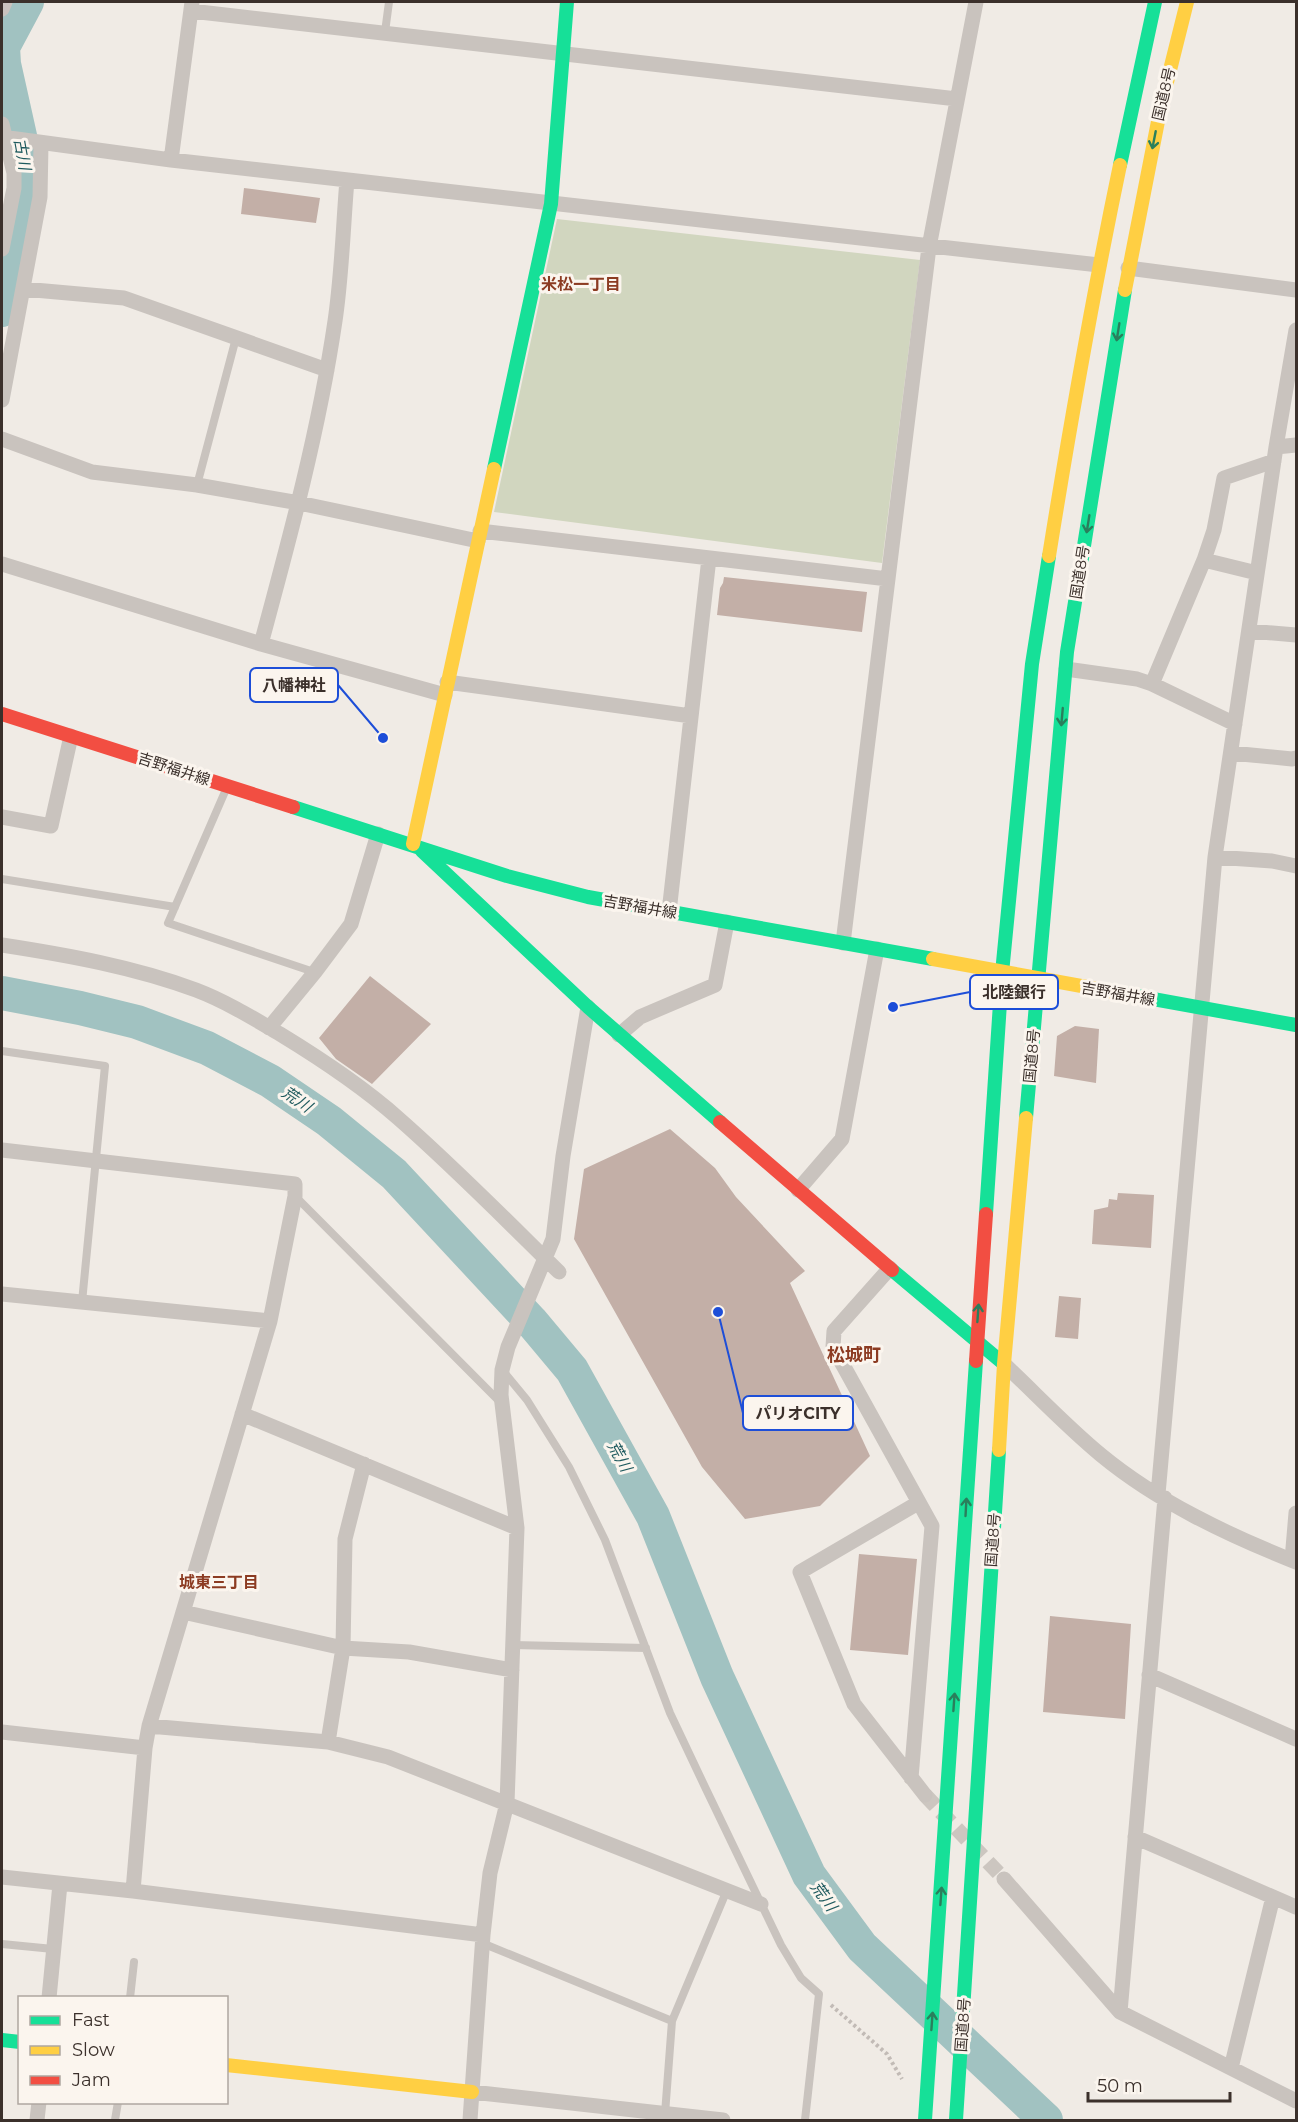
<svg xmlns="http://www.w3.org/2000/svg" width="1298" height="2122" viewBox="0 0 1298 2122" font-family="Montserrat,'Noto Sans JP',sans-serif">
<rect width="100%" height="100%" fill="#f0ebe5"/>
<!-- green -->
<path fill="#d1d6bf" d="M557 219 920 260 882 563 494 512Z"/>
<g fill="none" stroke-linecap="round" stroke-linejoin="round">
<!-- river -->
<path stroke="#a1c2c1" stroke-width="34" d="M2 310 28 184 26 163 4 64 3 47 27 2
M2 993 80 1008 137 1022 207 1048 270 1081 329 1121 394 1174 531 1321 572 1370 653 1516 717 1677 809 1875 862 1947 1046 2120"/>
</g>
<!-- building -->
<path fill="#c3afa7" d="M244 188 320 198 316 223 241 214Z
M724 577 867 592 862 632 717 615 720 588 723 583Z
M370 976 431 1024 372 1084 336 1059 319 1038Z
M1075 1026 1099 1029 1096 1083 1054 1076 1057 1036Z
M670 1129 715 1168 736 1197 805 1271 790 1283 870 1456 820 1506 745 1519 702 1467 574 1239 584 1169Z
M1118 1193 1154 1195 1151 1248 1092 1244 1094 1210 1108 1207 1109 1199 1117 1200Z
M1059 1296 1081 1298 1078 1339 1055 1337Z
M859 1554 917 1559 908 1655 850 1650Z
M1050 1616 1131 1624 1125 1719 1043 1712Z"/>
<g fill="none" stroke-linecap="round" stroke-linejoin="round">
<!-- street-tunnel -->
<path stroke="#ccc6c0" stroke-width="15" stroke-dasharray="15 8" stroke-linecap="butt" d="M925 1795 1004 1879"/>
<!-- path -->
<path stroke="#c2bbb6" stroke-width="4" stroke-dasharray="3 3" stroke-linecap="butt" d="M831 2005 887 2054 902 2079"/>
<!-- lane -->
<path stroke="#c9c3be" stroke-width="8" d="M385 32 389 2
M197 485 236 338
M227 787 168 923 314 972
M2 879 175 907
M2 1051 105 1066 82 1302
M296 1197 499 1401
M503 1371 527 1400 569 1467 605 1540 670 1713 705 1787 781 1945 801 1978 819 1994 805 2120
M513 1645 646 1648
M482 1943 672 2021
M2 1944 53 1949
M130 1998 134 1962
M665 2114 672 2021 727 1890
M115 2120 118 2102"/>
<!-- street -->
<path stroke="#c9c3be" stroke-width="15" d="M2 9 5 2
M191 11 957 99
M2 124 14 173V188L2 249
M2 137 171 160 1099 265
M171 160 192 2
M1128 268 1296 290
M23 289 124 298 327 370
M2 400 40 197 41 144
M2 439 92 472 197 485 299 503 478 541
M1276 447 1296 445
M480 531 888 579
M1204 560 1257 573
M2 564 261 644 445 695
M1249 631 1296 635
M261 644C290 537 319 430 335 321 342 274 343 227 347 180
M1066 669 1137 679 1152 684 1235 724
M447 682 691 716
M1152 684 1204 560 1214 530 1224 478 1274 461
M1231 753 1292 759 1296 758
M2 817 51 826 71 736
M1215 857 1272 861 1296 866
M669 912 709 558
M843 943 929 247 976 2
M2 945C67 955 134 967 196 990 225 1001 253 1018 280 1034 321 1059 362 1086 398 1118 454 1167 506 1220 559 1272
M269 1028 315 972 351 924 378 834
M619 1035 640 1017 715 985 727 922
M2 1150 295 1184V1196L270 1321 149 1726 145 1748 133 1891
M798 1190 842 1139 877 949
M890 1268 834 1331 833 1347 932 1526 911 1778
M2 1294 270 1321
M1004 1364C1036 1394 1067 1427 1101 1455 1158 1502 1228 1535 1296 1562
M242 1414 517 1528
M1158 1494 1215 857 1276 447 1296 330
M918 1503 800 1572 854 1704 925 1795
M1292 1560 1296 1513
M183 1612 343 1648 409 1652 512 1670
M1149 1675 1296 1739
M149 1726 328 1742 388 1757 761 1904
M2 1732 145 1748
M328 1742 343 1648 345 1539 364 1464
M1135 1837 1296 1907
M2 1877 133 1891 483 1935
M1004 1879 1120 2012 1296 2101
M49 1998 60 1884
M1120 2012 1165 1498
M1231 2068 1273 1897
M472 2092 723 2120
M37 2120 39 2102
M470 2120 483 1935 490 1873 507 1803 517 1528 501 1395 502 1370 508 1347 553 1239 563 1156 588 1007"/>
<!-- fast -->
<path stroke="#16e098" stroke-width="14" d="M1120 165 1155 2
M494 469 551 204 567 2
M293 807 507 876 588 897 933 959
M422 851 588 1007 720 1122
M1120 993 1296 1025
M1026 1118 1067 652 1125 290
M986 1214 1002 973 1032 664 1049 556
M892 1270 1004 1364
M2 2040 20 2042
M925 2120 976 1361
M956 2120 999 1450"/>
<!-- slow -->
<path stroke="#ffcf43" stroke-width="14" d="M1125 290 1161 106 1187 2
M1049 556C1070 425 1093 294 1120 165
M413 844 494 469
M933 959 1120 993
M999 1450 1004 1364 1026 1118
M226 2065 472 2092"/>
<!-- jam -->
<path stroke="#f24e42" stroke-width="14" d="M2 714 293 807
M720 1122 892 1270
M976 1361 986 1214"/>
</g>
<!-- one-way arrows -->
<defs><path id="oneway-shaft" d="M-6 0H5M1.5-3L5.5 0L1.5 3" fill="none" stroke-width="1.6" stroke-linecap="round" stroke-linejoin="round" transform="scale(1.5)"/></defs>
<g stroke="#2a7f5c">
<use href="#oneway-shaft" transform="translate(1154 140) rotate(101)"/>
<use href="#oneway-shaft" transform="translate(1118 332) rotate(99)"/>
<use href="#oneway-shaft" transform="translate(1088 524) rotate(99)"/>
<use href="#oneway-shaft" transform="translate(1062 717) rotate(95)"/>
<use href="#oneway-shaft" transform="translate(978 1313) rotate(-86)"/>
<use href="#oneway-shaft" transform="translate(966 1507) rotate(-87)"/>
<use href="#oneway-shaft" transform="translate(954 1702) rotate(-86)"/>
<use href="#oneway-shaft" transform="translate(941 1896) rotate(-86)"/>
<use href="#oneway-shaft" transform="translate(932 2021) rotate(-86)"/>
</g>
<g text-anchor="middle" stroke-width="6" stroke-linejoin="round" paint-order="stroke">
<!-- street labels -->
<g font-size="15" fill="#3b302b" stroke="#fbf5ee">
<text transform="translate(1164 94) rotate(-77)" y="5">国道8号</text>
<text transform="translate(1080 572) rotate(-81)" y="5">国道8号</text>
<text transform="translate(174 769) rotate(18)" y="5">吉野福井線</text>
<text transform="translate(640 907) rotate(10)" y="5">吉野福井線</text>
<text transform="translate(1118 994) rotate(10)" y="5">吉野福井線</text>
<text transform="translate(1032 1056) rotate(-85)" y="5">国道8号</text>
<text transform="translate(993 1540) rotate(-86)" y="5">国道8号</text>
<text transform="translate(963 2025) rotate(-86)" y="5">国道8号</text>
</g>
<!-- water labels -->
<g font-size="16" font-style="italic" fill="#1f5a5e" stroke="#fbf5ee">
<text transform="translate(23 154) rotate(80)" y="6">古川</text>
<text transform="translate(297 1099) rotate(34)" y="6">荒川</text>
<text transform="translate(620 1456) rotate(61)" y="6">荒川</text>
<text transform="translate(824 1896) rotate(54)" y="6">荒川</text>
</g>
<!-- neighbourhood labels -->
<g font-size="16" font-weight="bold" fill="#8c3b22" stroke="#fbf5ee">
<text x="581" y="290">米松一丁目</text>
<text x="219" y="1588">城東三丁目</text>
</g>
<!-- quarter labels -->
<g font-size="18" font-weight="bold" fill="#8c3b22" stroke="#fbf5ee">
<text x="854" y="1361">松城町</text>
</g>
</g>
<!-- callouts -->
<path fill="none" stroke="#1d4ed8" stroke-width="2" d="M383 738L338 685M893 1007L970 992M718 1312L743 1413"/>
<g fill="#1d4ed8" stroke="#fbf5ee" stroke-width="2">
<circle cx="383" cy="738" r="6"/>
<circle cx="893" cy="1007" r="6"/>
<circle cx="718" cy="1312" r="6"/>
</g>
<g fill="#fbf5ee" stroke="#1d4ed8" stroke-width="2">
<rect x="250" y="668" width="88" height="34" rx="6"/>
<rect x="970" y="975" width="88" height="34" rx="6"/>
<rect x="743" y="1396" width="110" height="34" rx="6"/>
</g>
<g font-size="16" text-anchor="middle" font-weight="bold" fill="#3b302b">
<text x="294" y="691">八幡神社</text>
<text x="1014" y="998">北陸銀行</text>
<text x="798" y="1419">パリオCITY</text>
</g>
<!-- border -->
<rect width="1298" height="2122" fill="none" stroke="#3b302b" stroke-width="6"/>
<!-- legend -->
<rect x="18" y="1996" width="210" height="108" fill="#fbf5ee" stroke="#aea6a0" stroke-width="1.5"/>
<rect x="30" y="2016" width="30" height="9" fill="#16e098" stroke="#aea6a0" stroke-width="1.5"/>
<text x="72" y="2026" font-size="18" fill="#3b302b">Fast</text>
<rect x="30" y="2046" width="30" height="9" fill="#ffcf43" stroke="#aea6a0" stroke-width="1.5"/>
<text x="72" y="2056" font-size="18" fill="#3b302b">Slow</text>
<rect x="30" y="2076" width="30" height="9" fill="#f24e42" stroke="#aea6a0" stroke-width="1.5"/>
<text x="72" y="2086" font-size="18" fill="#3b302b">Jam</text>
<!-- scale -->
<path d="M1088 2092v9h142v-9" fill="none" stroke="#3b302b" stroke-width="3"/>
<text x="1097" y="2092" font-size="18" fill="#3b302b" stroke="#fbf5ee" stroke-width="4.5" paint-order="stroke">50 m</text>
</svg>
